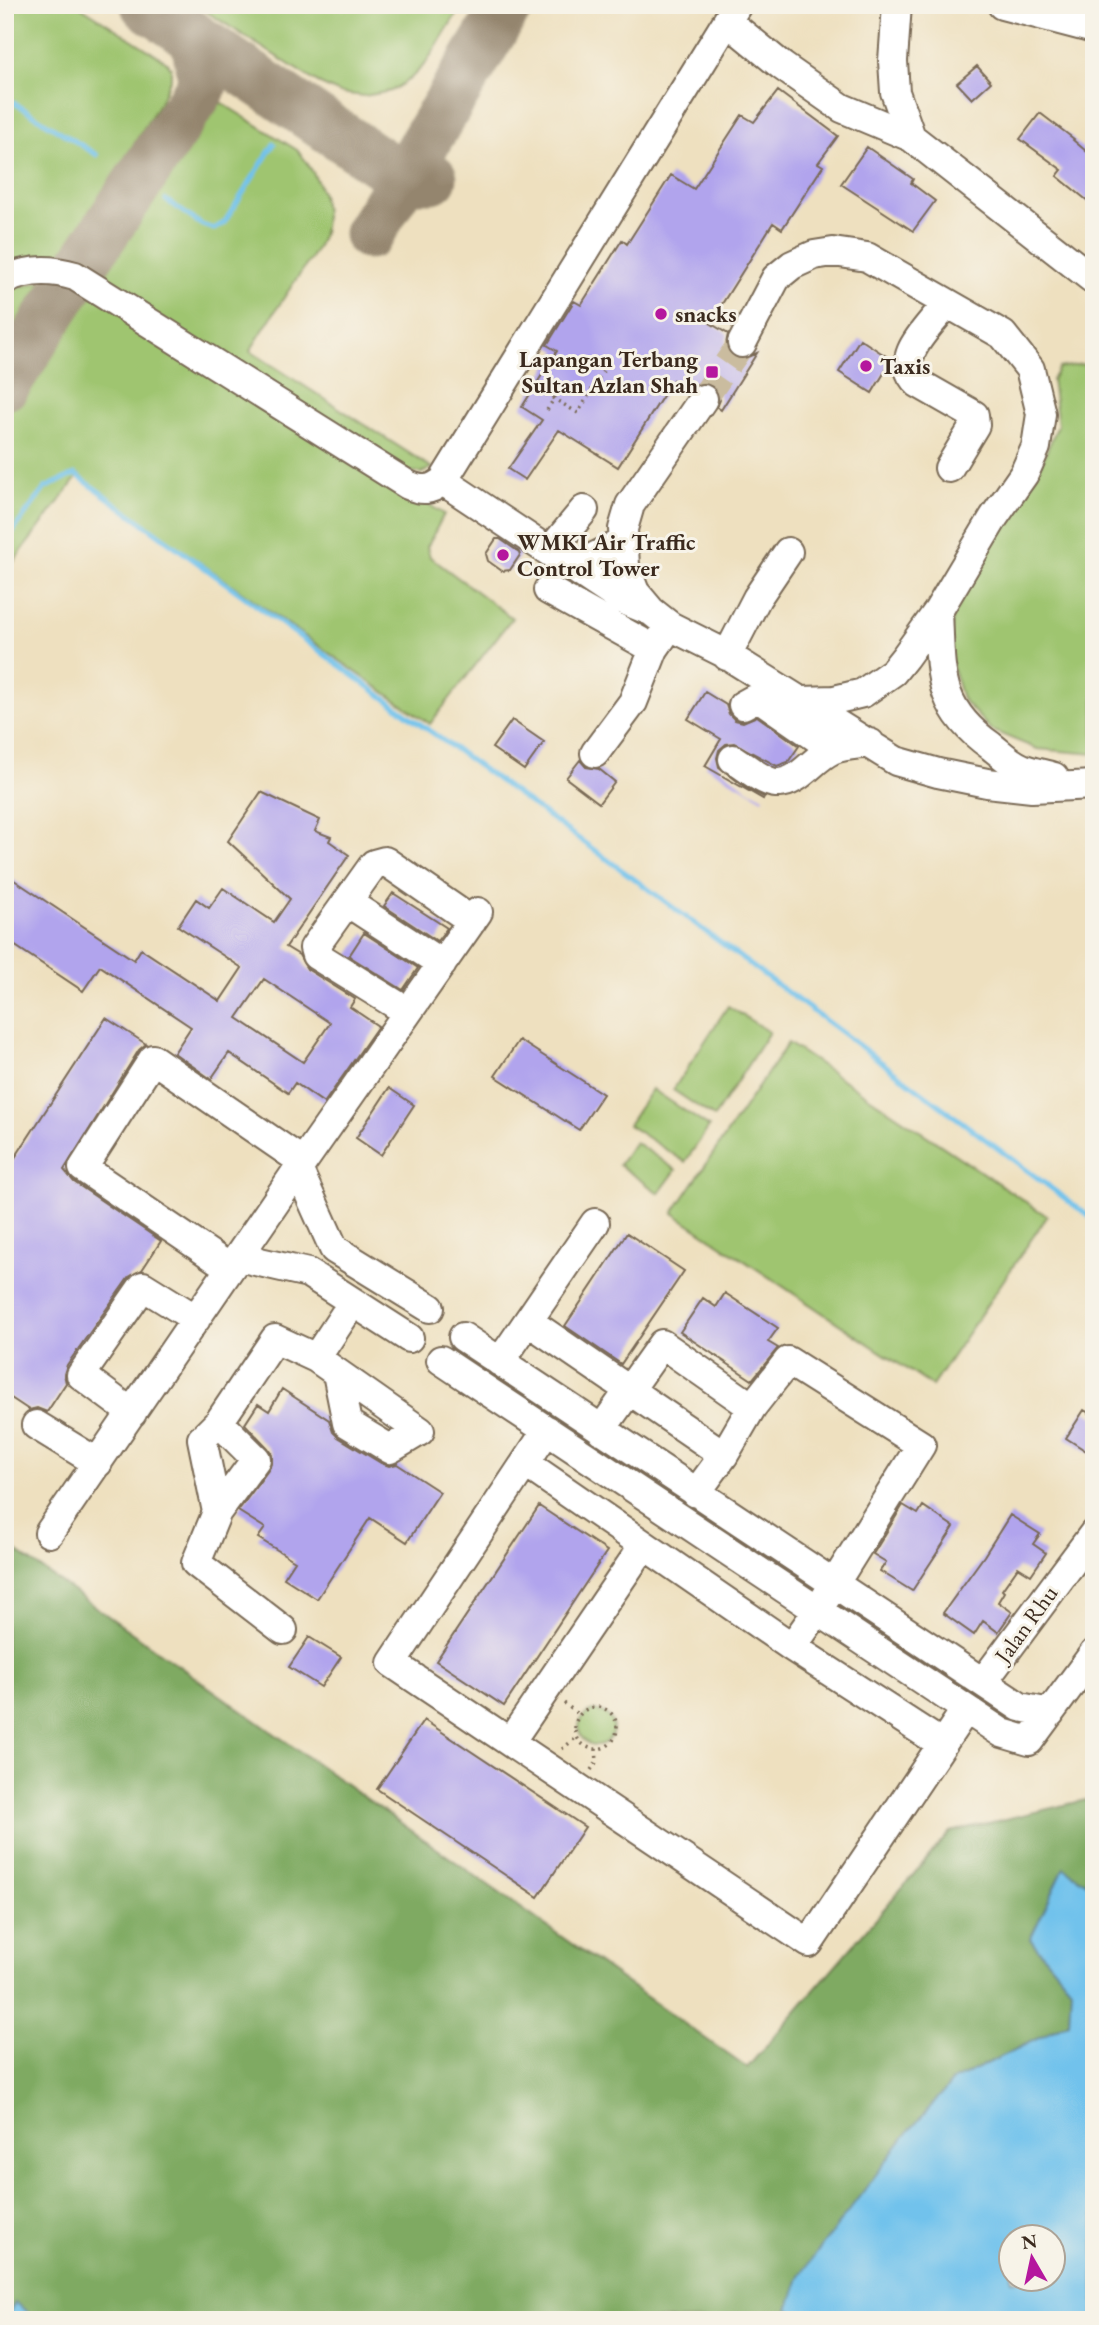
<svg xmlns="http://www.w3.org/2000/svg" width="1099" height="2325" viewBox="0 0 1099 2325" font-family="'EB Garamond',serif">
<rect width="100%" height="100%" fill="#f7f3e8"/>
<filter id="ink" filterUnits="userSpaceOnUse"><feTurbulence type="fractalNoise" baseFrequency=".0143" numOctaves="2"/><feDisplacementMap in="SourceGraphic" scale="14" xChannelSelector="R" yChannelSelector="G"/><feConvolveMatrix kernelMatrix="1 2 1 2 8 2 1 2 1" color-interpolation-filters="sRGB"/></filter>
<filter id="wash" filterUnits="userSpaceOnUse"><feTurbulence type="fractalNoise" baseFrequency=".00686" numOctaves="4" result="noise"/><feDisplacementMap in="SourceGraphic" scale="28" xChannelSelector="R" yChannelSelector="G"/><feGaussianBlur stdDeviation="1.57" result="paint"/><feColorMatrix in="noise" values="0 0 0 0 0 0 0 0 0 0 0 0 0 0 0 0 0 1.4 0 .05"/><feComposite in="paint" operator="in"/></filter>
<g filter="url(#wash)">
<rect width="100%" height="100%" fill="#eee0bf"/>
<!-- green -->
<path fill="#9fc56f" stroke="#6d7846" stroke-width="2" d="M5 5H78L167 62 171 68V78L160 102 63 258H26L5 265Z
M196 5H462L426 63 410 79 391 91 364 96 340 93 318 83Z
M220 102 297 150C320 176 334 213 318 246 311 260 300 273 291 287 277 308 263 330 250 351L432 468 422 473 405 471 91 277 198 112 211 104Z
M53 279 5 354V290Z
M80 287 111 303 444 514 427 547 430 557 512 618 430 724 108 498 79 475 5 573V403Z
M1082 364 1094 373V754L1037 749 991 730 962 699 948 651 955 604 1036 475 1058 425 1052 380 1059 368Z
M728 1006 769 1032 714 1117 673 1090Z
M788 1043 1047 1216 932 1386 673 1213Z
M652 1089 709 1127 685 1162 628 1125Z
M635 1142 676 1170 659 1193 619 1165Z
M579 1728a17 17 0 1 1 34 0a17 17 0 1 1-34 0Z"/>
<!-- forest -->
<path fill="#7faa62" stroke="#5d6a40" stroke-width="2" d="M5 1543 747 2068 950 1832 1094 1798V1888L1065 1869 1030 1939 1071 1988 1069 2023 954 2080 788 2309 807 2320H5Z"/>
<!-- water -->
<path fill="#71c2ec" stroke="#567685" stroke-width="2" fill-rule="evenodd" d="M1064 1868 1094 1888V2320H807L788 2309 800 2275 909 2131 954 2080 1069 2023 1071 1988 1030 1939ZM1012 2238H1054V2280H1012Z
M15 2303 40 2320H5Z"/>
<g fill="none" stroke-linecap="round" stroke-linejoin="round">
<!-- stream -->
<path stroke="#71c2ec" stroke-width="5" d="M5 97 97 155
M166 200 202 225 214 229 224 223 274 144
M5 542 45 488 75 474 651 891 1094 1220"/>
<!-- taxiway -->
<path stroke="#94856e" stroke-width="51" d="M146 5 394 172 413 178H432
M369 234 508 5
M5 385 75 276 201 88 203 78 196 41"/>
</g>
<g id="blocks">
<!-- building -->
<path fill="#b1a4ed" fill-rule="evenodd" d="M977 66 991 82 972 99 957 83Z
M778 91 838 136 818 163 823 166 782 229 773 223 710 323 728 334 726 344 728 351 734 357 743 359 757 353 721 410 717 407 720 400 718 393 712 385 705 383 697 384 689 390 673 380 618 467 559 430 525 480 508 469 542 420 522 407 557 351 547 345 574 301 581 305 622 240 627 244 671 175 694 189 742 115 754 122Z
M1040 113 1074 139 1073 140 1094 158V206L1057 176 1062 170 1020 139Z
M867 147 913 179 911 183 935 201 913 231 841 184Z
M860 339 892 360 872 393 839 372Z
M496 539H500L519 552 520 555 510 570 502 571 488 561 486 554Z
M705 692 726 705 729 714 735 720 743 722 757 716 799 746 788 762 777 766 734 743 726 744 719 750 717 758 719 767 745 787 764 797 763 799 705 766 721 739 688 719Z
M512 720 544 742 524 770 492 748Z
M580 760 586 767 599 769 615 782 599 803 566 778Z
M261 792 320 820 315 831 331 837 329 841 349 855 286 947 299 955 307 969 355 999 350 1007 378 1026 324 1103 295 1083 288 1093 229 1053 211 1079 174 1053 191 1027 100 966 83 991 5 939V874L134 960 141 949 220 1001 242 968 178 926 196 899 209 908 223 888 274 922 290 899 228 841ZM264 979 330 1023 303 1062 237 1018Z
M393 893 447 928 437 941 384 906Z
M364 933 418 968 403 990 349 956Z
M106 1018 146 1044 139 1050 64 1170 74 1182 161 1241 142 1270 129 1277 67 1365 64 1374 66 1383 47 1412 37 1408 29 1410 5 1394V1173Z
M519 1040 603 1094 579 1130 495 1076Z
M389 1088 414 1105 381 1155 356 1138Z
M627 1233 684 1271 621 1364 565 1326Z
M725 1293 778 1328 768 1342 778 1348 752 1380 680 1332 703 1298 716 1307Z
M282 1389 329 1420 333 1432 338 1437 381 1463 389 1466 397 1464 440 1492 407 1542 370 1518 317 1599 284 1578 295 1561 258 1538 265 1528 238 1511 269 1469 272 1461V1454L268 1448 245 1424 258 1404 269 1411Z
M1084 1410 1094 1416V1456L1066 1438Z
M903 1505 918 1514 923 1506 954 1527 912 1591 880 1571 886 1562 873 1554Z
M539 1506 607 1551 504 1706 436 1661Z
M1010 1515 1040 1534 1033 1544 1046 1553 1031 1575 1018 1567 1002 1590 1004 1592 998 1602 1012 1612 998 1632 983 1621 974 1635 943 1613 984 1556Z
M309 1637 341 1657 321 1687 289 1667Z
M424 1720 585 1827 538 1897 377 1789Z"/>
</g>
</g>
<g filter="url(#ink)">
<use href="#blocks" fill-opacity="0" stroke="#7a6a56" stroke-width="2"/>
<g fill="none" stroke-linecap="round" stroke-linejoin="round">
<!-- minor-tunnel -->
<path stroke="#cabc9f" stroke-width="28" stroke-dasharray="28 14" stroke-linecap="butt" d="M703 399 742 343"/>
<defs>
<path id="minor" d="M897 5 893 61 895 92 911 137
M1002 5 1094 29
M727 21 782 66 842 108 911 137 1094 280
M5 280C27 269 52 269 75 276L408 485C422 491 430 491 443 481L737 5
M947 303C932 325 890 358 918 383L974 415 975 425 949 468
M742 343 776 278 792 265 814 255 833 252 867 257 1003 335 1030 369 1041 414 1036 447 1024 474 994 517 938 611 905 657 893 672 863 693 834 700 802 701
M703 399 630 505 623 529 625 566 635 592 651 611 670 626 722 652 896 761 938 773 987 783 1032 788 1094 785
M443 481 619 598 648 610
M550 551 584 510
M572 568 622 543
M548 590 654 649
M938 611C941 673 936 707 991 746 1000 753 1011 764 1022 768 1032 772 1044 774 1054 777
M727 656 757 598 788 552
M743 705 752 700 761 699 833 749
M595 753 633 702 654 649 670 626
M733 759C745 766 762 782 776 783 798 785 813 758 832 750 843 745 858 745 870 743
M347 902 442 964
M408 1012 316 955 314 948 374 864 385 861 472 921
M298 1169 334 1249 430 1308
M238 1257 308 1273 409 1338
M230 1268 83 1168 153 1059 303 1162
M528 1321 724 1455
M463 1337 1020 1707 1050 1713
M316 1358 420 1431 390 1449 347 1423 337 1373
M441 1360 1002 1733 1029 1741 1094 1653
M500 1362 595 1223
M132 1413 81 1375 143 1286 196 1319
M219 1422 256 1459 217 1512 202 1439Z
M219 1422 275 1339 316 1358 353 1302
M36 1425 98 1463
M547 1430 392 1663 809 1943 966 1709
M601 1430 662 1344 752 1407
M525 1463 792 1647 942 1744
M696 1493 724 1455 752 1407 788 1361 921 1445 818 1610 792 1647
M217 1512 196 1563 283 1630
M49 1533 303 1162 478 912
M983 1682 1094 1533
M510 1742 644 1545"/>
</defs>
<!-- minor casing -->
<use href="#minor" stroke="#7a6a56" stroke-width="32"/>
<!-- path -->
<path stroke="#7a6a56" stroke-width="3.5" stroke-dasharray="2 5" stroke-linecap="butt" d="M534 387 578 413 609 361
M547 410 558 392
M564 1703 579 1715
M575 1728a21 21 0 1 1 42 0a21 21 0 1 1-42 0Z
M562 1749 577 1737
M591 1770 597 1761 596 1749"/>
<!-- minor -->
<use href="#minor" stroke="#fff" stroke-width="28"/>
</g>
</g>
<!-- markers -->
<g fill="#b5179e" stroke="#f7f3e8" stroke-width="2.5">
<circle cx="661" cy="314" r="7"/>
<circle cx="866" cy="366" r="7"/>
<rect x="705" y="365" width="14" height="14" rx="3.5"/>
<circle cx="503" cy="555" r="7"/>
</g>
<g text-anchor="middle" stroke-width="6" stroke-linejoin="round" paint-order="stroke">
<!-- poi labels -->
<g font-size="23" font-weight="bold" fill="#3b2a1e" stroke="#f7f3e8" text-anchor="start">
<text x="675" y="322">snacks</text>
<text x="698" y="367" text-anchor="end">Lapangan Terbang<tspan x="698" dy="26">Sultan Azlan Shah</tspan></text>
<text x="880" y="374">Taxis</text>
<text x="517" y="550">WMKI Air Traffic<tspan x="517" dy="26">Control Tower</tspan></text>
</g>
<!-- street labels -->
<g font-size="23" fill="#3b2a1e" stroke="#f7f3e8">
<text transform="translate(1026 1624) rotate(-54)" y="8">Jalan Rhu</text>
</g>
</g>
<!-- margin -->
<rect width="1099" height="2325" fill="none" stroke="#f7f3e8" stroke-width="28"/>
<!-- north arrow -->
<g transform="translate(1032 2258) rotate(351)"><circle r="33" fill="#f7f3e8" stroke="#aca397" stroke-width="2"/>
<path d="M0-5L12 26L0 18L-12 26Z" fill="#b5179e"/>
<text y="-10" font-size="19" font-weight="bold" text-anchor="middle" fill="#3b2a1e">N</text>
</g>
</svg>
